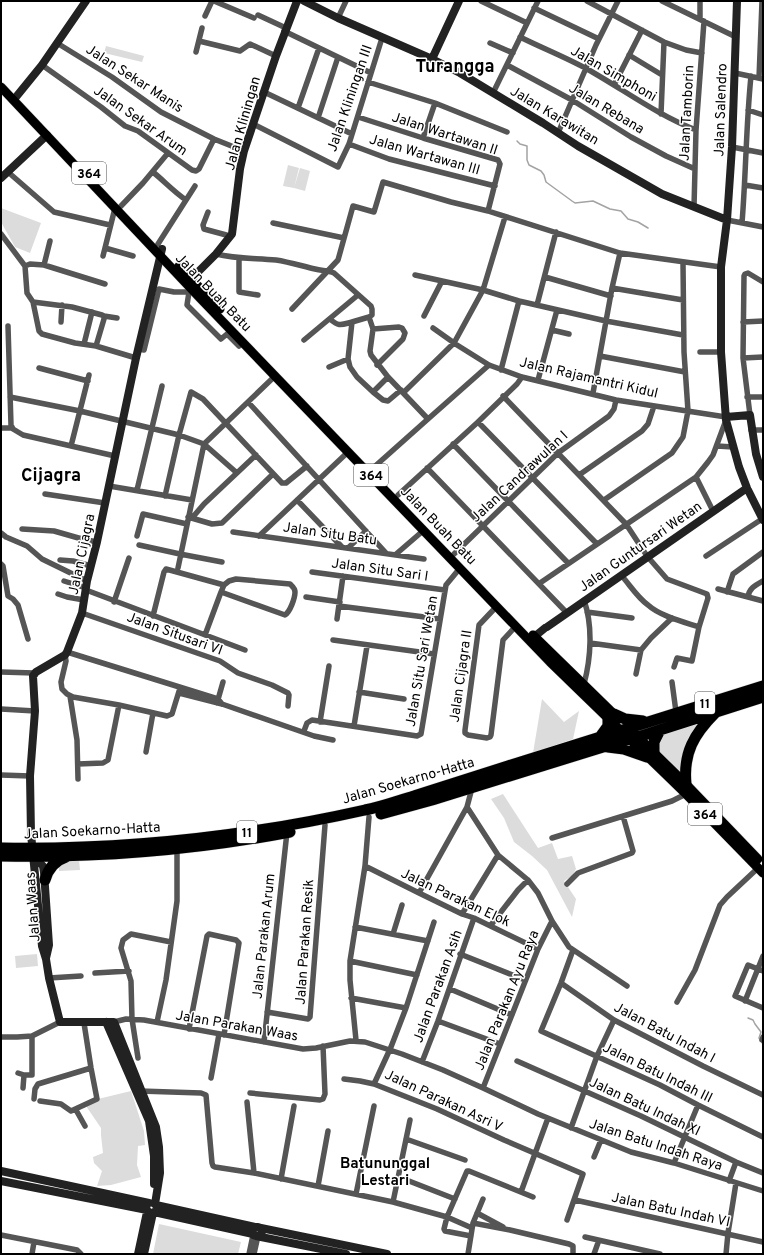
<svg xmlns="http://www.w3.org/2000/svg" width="764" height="1255" viewBox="0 0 764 1255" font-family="Overpass,sans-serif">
<rect width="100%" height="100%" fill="#fff"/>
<!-- green -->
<path fill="#dcdcdc" d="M106 46 144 56 142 62 104 53Z
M288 165 299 168 294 188 283 186Z
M300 168 310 171 305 191 294 188Z
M1 208 41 223 30 253 15 247 1 222Z
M542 699 564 722 579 711 573 739 533 753Z
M714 713 704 723 684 783 655 753 658 737Z
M503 794 538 848 552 843 558 859 572 856 576 869 572 876 564 881 576 899 572 917 547 870 532 856 514 842 504 818 491 799Z
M79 860 80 870 59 871V861Z
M37 954 38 966 16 968 15 956Z
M131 1091 144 1131 145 1145 138 1146 137 1165 141 1177 111 1185 97 1186 102 1171 94 1163 93 1157 103 1153 101 1135V1128L86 1106 98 1099Z
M159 1224 241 1242 238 1254H153Z"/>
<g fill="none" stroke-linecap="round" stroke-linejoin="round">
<!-- stream -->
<path stroke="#a3a3a3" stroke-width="1.5" d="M517 141 520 144 527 146V160L529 165 541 171 544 175 546 182 572 201 575 203 593 201 610 209 621 211 628 219 638 222 648 228
M748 1018 753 1020 755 1024 761 1032 759 1038 763 1044"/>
<defs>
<path id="primary" d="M1 87 199 297 550 662 686 794 763 873
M179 266 220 309
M533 635 619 719
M634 733 686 784 758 859"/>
<path id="highway" d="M614 714 625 719 643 721
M600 737 608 726V718
M608 747 624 749 647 757
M654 754V742L660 730
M686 784C683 753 694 734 715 713
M381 814 432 800 603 747 638 737 763 697
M1 848C123 850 245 837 365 810 381 807 397 801 414 796 445 786 476 776 508 766 593 739 678 712 763 686
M1 856C97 858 195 850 290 832
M45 880C48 869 54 861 66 857"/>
</defs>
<!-- primary casing -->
<use href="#primary" stroke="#dbdbdb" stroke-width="10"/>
<!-- highway casing -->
<use href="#highway" stroke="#dbdbdb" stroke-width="12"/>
<!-- street -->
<path stroke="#555" stroke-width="5.5" d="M214 1 254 18
M481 1 527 23
M587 1 664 42 686 50 702 53
M662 1 736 37
M700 1V19
M534 8 599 39
M258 15 286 28
M205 16 212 1
M338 18 346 1
M284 31 371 73
M520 37C542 48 565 57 587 69 623 89 657 115 696 130
M199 41 240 51 250 44 276 56
M57 43 112 77 161 112 214 139 244 151
M490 43 513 53
M196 52 202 28
M629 55 662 75
M42 65 101 107 125 126 138 131 192 170 196 171 199 169 214 139
M507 65 572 100 631 137 666 156 695 169
M735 73 763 79
M759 78 762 1
M368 82 435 103 507 132
M614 85 642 30
M264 92 352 134
M493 93 538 1
M298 108 319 48
M748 110 763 115
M661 114 664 42
M358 117 423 138 498 160 500 164 488 211
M318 118 338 57
M253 124 338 167 349 144 382 38
M558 133 596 45 618 1
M423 138 435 103
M349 144 389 159 495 186
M732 147 763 153
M8 172 54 212 110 225
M153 172C164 181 174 192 186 200
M745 185 763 188
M121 206 143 183 168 153
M694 207 696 130 704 21
M208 212 203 225 204 229 230 236
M727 220 763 227
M273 223 344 238
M742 223C746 174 746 125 751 76
M1 234 25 266 27 293 33 302 39 331 42 334 75 343 96 346 136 358
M158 244 195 186
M105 248 133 256
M216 254C236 259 256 258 276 260 289 262 302 266 315 269 322 271 328 270 334 273L371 306 372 309V315L369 317 373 329 370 351 371 355 388 377 428 419 373 468
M103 256 115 208
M239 258V292L258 295
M44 265 50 241
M25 266 30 264 44 265 105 284
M415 275 483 290 519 301 606 321 683 335
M545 277 611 296
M612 288 683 300
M33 302 72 307 102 315 104 316V319L96 346
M537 305 556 232
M292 309 338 260 353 206 374 212 383 182 451 202 488 211 620 253 721 267
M104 316 117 318
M424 316 442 281
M369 317 352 322 348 359 350 367 357 377 373 392 383 400 388 401 401 390
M330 319C339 327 341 325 352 322
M61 322 62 305
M743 322 763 321
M8 326 11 425 13 429 23 435 115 456
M433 328 457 345 489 365 522 377 616 400 726 417
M373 329 399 327 402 328 405 333 403 339 377 365
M552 330 569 334
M304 340 358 295
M84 344 92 312
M138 349 144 350 159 289 174 292H189L187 305 221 339 227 334 239 346 243 342
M700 352H721
M600 356 685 372
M743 358 763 357
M329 367 348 359
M39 368 88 381
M501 370 519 301
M538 380 557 310
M373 392 388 377
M404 392 454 343 483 290 505 217
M593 393 612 288 620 253
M503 396 626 524 647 556 667 579 707 594 708 598 699 627 692 661 677 658 674 667
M10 397 80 411 179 435 204 444 237 473
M747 397H763
M248 402 386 553
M750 415 743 358 744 276 745 274 748 273 763 282
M428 419 489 365
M478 422 597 544
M1 428H11
M751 430H763
M453 444 568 563
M71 446 89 375
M717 446 733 447
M427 468 567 613
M579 475 642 431 648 424 654 406
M696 477 713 511
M109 486 192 500
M137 490 162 386
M45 494 105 503
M398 495 478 422 517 384 522 377
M165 496 179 435 191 392 203 399 282 483H286L307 466
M297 500 342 547
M604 500 672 453 683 437 688 411 684 352 683 263
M188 517 212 524 222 523 273 474
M192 518 204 504 256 455
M22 529 54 531 82 539 97 542
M233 532 424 559
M1 533 6 537 27 546 42 559 87 581
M137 536 143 514 187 524
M259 536 348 452
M139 545 180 554 222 562
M348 548 366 531
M454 554 558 453 609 416 614 409 616 400
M395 555 424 530
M706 556 762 519
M60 560 73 561 91 566
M1 564 3 566 8 596 13 599 18 605 28 639
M178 568 204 444 275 376
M312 572 445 590
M621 575C630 585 637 597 648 605 660 616 684 622 699 627
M64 581 86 588
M540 583 696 477 708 462 713 455 726 420
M718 589 763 601
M86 590 245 650
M727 592 733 574 763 552
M58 594 67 597 84 600
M306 597 340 602
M748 597C749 588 756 585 763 581
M114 602 129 558
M339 606 440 619
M497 606 479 625 465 730V733L468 735 487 738 490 737 491 735 503 640 516 626
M587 612 632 618
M82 613 220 661 238 673 272 685 288 693 289 695 288 706
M153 616 164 572 166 569 224 585
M337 619 343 576
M205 635 221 592 224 585 229 581 236 579 290 584C292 586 295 588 295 592 295 598 290 612 285 615L221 592
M333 640 434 654
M590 643 641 650
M67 652 218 699 222 704
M65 655 66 661 61 682 62 689 67 694 73 697 119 705 167 716 172 714 180 688
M1 672 34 673
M636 674 641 650 651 638 672 618
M672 682 676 712
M584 684C591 658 593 626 584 600
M359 692 404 699
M179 693 222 704 314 736 333 740
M70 696 77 740 78 779
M217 703 223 682
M1 709 35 711
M320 722 329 666
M354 726 367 646
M304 731 307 723 312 720 417 736 421 734 446 585 460 568
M146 752 153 713
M78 764 103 763 108 760 119 705
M1 775 30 776
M467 807 498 855 528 880 538 893 552 921 569 947 627 986
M552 838 672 801 686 794
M365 866 419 893 462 914 474 918 538 949
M567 884 578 873 632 853 633 851 623 816
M419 893 467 807 472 788
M462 914 498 855
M491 925 518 890 528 880
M355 927 428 941
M393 934 402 905
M573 950 561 983 541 1031 660 1085 698 1105 763 1137
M460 954 525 980
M350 961 417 975
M763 971 748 965 735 996 763 1008
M95 973 129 971
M49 978 81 976
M561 983 614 1020 703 1066 763 1095
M450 989 512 1015
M351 998 406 1008
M745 1001 763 956
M677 1002 695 970 720 905 727 897 758 868
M267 1012 308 1019 310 1017 325 825
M438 1021 500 1044
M114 1022 126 1019 144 1020 303 1049 316 1048 350 1041 365 1042 402 1054 443 1070 483 1088 538 1114 631 1152 674 1163 763 1191
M157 1022 166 980 177 901V849
M189 1029 207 936 209 934 236 940 239 943 224 1035
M1 1037H17L32 1036 60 1022
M356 1040 350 980V961L365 866 369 817
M762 1040 763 1037
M264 1042 287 832
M138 1058 132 1019 131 981 121 948 123 940 131 934 171 942
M517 1061 641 1116 736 1162 763 1173
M422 1062 438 1021 474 918
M18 1073 24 1075
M211 1078 219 1034
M344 1079 360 1081 374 1084 437 1109 504 1140 583 1174 567 1220
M374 1084 391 1047 406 1008 434 922
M23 1088 24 1075H32V1036
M483 1088 538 949 552 921
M140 1091 201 1093 206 1095 212 1163 213 1166 215 1167 254 1173 393 1202 447 1217 472 1228
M250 1093 320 1100 323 1099 325 1094 323 1046
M34 1099 35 1089 38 1084 91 1068
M40 1101 61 1104 71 1111 97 1099 91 1068 84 1023
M247 1102 254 1173
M76 1110 85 1126
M571 1128 597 1056 614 1020
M406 1139 465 1160
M594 1157 601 1140
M674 1163 698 1105
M281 1179 294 1106
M409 1181 455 1199
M729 1181 736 1162
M318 1186 328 1131
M521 1192 548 1118
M356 1194 374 1106
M575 1200 763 1242
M393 1202 410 1120
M477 1213 503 1227
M473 1223 510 1230 569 1244 573 1246V1254
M1 1235 77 1250 81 1254
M471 1236 445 1231 444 1229 447 1217 467 1171H469L533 1197
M585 1237 660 1254
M32 1254 34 1242
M249 1254 253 1235
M254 1254 258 1236
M468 1254 473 1223 483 1199
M594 1254 599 1240
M726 1254 728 1233 736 1183"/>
<!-- secondary -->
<path stroke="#222" stroke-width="8" d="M304 1 338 18 432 59 460 73 543 123 578 146 662 194 727 220
M737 1 732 147 727 220 721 267V352L726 420 739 467 747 488 763 520
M432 59 459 1
M16 97 42 65 86 1
M1 178 47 135
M191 284V279L216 254 232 234 240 169 244 151 276 56 297 1
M726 417 750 415 756 454 763 477
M547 627 747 488
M534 637 545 628
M34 857 43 866 44 872 49 945 46 958
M106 1022 149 1121 154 1156V1184
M1 1171 149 1203
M1 1181 147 1210
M155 1204 160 1173 159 1147 156 1127 114 1022H60L49 978 46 959 42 946 31 834 30 776 35 711 33 676 36 672 65 655 67 652 82 613 87 581 97 542 136 358 162 249
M156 1205 255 1227
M154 1212 253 1234
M261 1228 387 1254
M259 1236 262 1232 261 1228 258 1227H255L252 1232 253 1235 256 1236 346 1254
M138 1254 147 1212
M144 1254 153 1213"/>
<!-- primary -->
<use href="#primary" stroke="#000" stroke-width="9"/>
<!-- highway -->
<use href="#highway" stroke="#000" stroke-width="11"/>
</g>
<g text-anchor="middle" stroke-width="3" stroke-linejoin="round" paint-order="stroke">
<!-- shield labels -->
<g fill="#fff" stroke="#4c4c4c" stroke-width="1">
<rect x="72" y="162" width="34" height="22" rx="3"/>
<rect x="354" y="464" width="34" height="22" rx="3"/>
<rect x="695" y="692" width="20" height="22" rx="3"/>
<rect x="688" y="803" width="34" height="22" rx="3"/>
<rect x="237" y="821" width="20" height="22" rx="3"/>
</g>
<g font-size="13" font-weight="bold" fill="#000">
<text x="89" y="178">364</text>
<text x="371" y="480">364</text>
<text x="705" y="708">11</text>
<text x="705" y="819">364</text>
<text x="247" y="837">11</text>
</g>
<!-- street labels -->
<g font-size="14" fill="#000" stroke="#fff">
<text transform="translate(614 73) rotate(30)" y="5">Jalan Simphoni</text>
<text transform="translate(135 78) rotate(33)" y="5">Jalan Sekar Manis</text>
<text transform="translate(349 98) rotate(-71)" y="5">Jalan Kliningan III</text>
<text transform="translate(607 108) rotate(31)" y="5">Jalan Rebana</text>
<text transform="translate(720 110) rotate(-88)" y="5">Jalan Salendro</text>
<text transform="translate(686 113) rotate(-87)" y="5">Jalan Tamborin</text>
<text transform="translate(555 115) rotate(31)" y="5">Jalan Karawitan</text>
<text transform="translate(141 120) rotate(35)" y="5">Jalan Sekar Arum</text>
<text transform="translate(242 123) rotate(-74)" y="5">Jalan Kliningan</text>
<text transform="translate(445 133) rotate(18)" y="5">Jalan Wartawan II</text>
<text transform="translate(425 154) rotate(16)" y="5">Jalan Wartawan III</text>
<text transform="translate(214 292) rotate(46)" y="5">Jalan Buah Batu</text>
<text transform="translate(589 377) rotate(13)" y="5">Jalan Rajamantri Kidul</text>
<text transform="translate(519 476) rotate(-43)" y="5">Jalan Candrawulan I</text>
<text transform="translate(439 525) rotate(46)" y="5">Jalan Buah Batu</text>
<text transform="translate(330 533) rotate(8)" y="5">Jalan Situ Batu</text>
<text transform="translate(640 546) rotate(-35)" y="5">Jalan Guntursari Wetan</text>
<text transform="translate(81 554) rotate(-78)" y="5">Jalan Cijagra</text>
<text transform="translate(380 569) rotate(8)" y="5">Jalan Situ Sari I</text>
<text transform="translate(175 633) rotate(20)" y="5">Jalan Situsari VI</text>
<text transform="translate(421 661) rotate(-80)" y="5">Jalan Situ Sari Wetan</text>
<text transform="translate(460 676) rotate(-82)" y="5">Jalan Cijagra II</text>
<text transform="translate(408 780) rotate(-16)" y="5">Jalan Soekarno-Hatta</text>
<text transform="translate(92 830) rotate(-3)" y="5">Jalan Soekarno-Hatta</text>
<text transform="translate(456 897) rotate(25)" y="5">Jalan Parakan Elok</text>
<text transform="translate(32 907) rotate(-94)" y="5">Jalan Waas</text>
<text transform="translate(263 936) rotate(-84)" y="5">Jalan Parakan Arum</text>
<text transform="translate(304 942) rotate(-86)" y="5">Jalan Parakan Resik</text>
<text transform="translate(437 986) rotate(-70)" y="5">Jalan Parakan Asih</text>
<text transform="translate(506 1000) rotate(-68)" y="5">Jalan Parakan Ayu Raya</text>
<text transform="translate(237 1025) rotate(10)" y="5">Jalan Parakan Waas</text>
<text transform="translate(665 1032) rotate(28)" y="5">Jalan Batu Indah I</text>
<text transform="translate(658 1072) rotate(26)" y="5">Jalan Batu Indah III</text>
<text transform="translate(444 1100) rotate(25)" y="5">Jalan Parakan Asri V</text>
<text transform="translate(645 1106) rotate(25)" y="5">Jalan Batu Indah XI</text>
<text transform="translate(656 1144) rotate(18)" y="5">Jalan Batu Indah Raya</text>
<text transform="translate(671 1209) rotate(12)" y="5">Jalan Batu Indah VI</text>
</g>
<!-- neighbourhood labels -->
<g font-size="15" font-weight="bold" fill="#000" stroke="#fff">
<text x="385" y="1168">Batununggal<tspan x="385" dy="17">Lestari</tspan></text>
</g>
<!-- district labels -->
<g font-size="18" font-weight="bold" fill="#000" stroke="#fff">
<text x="455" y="72">Turangga</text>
<text x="51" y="481">Cijagra</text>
</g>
</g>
<!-- border -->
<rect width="764" height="1255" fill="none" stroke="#000000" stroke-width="4"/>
</svg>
